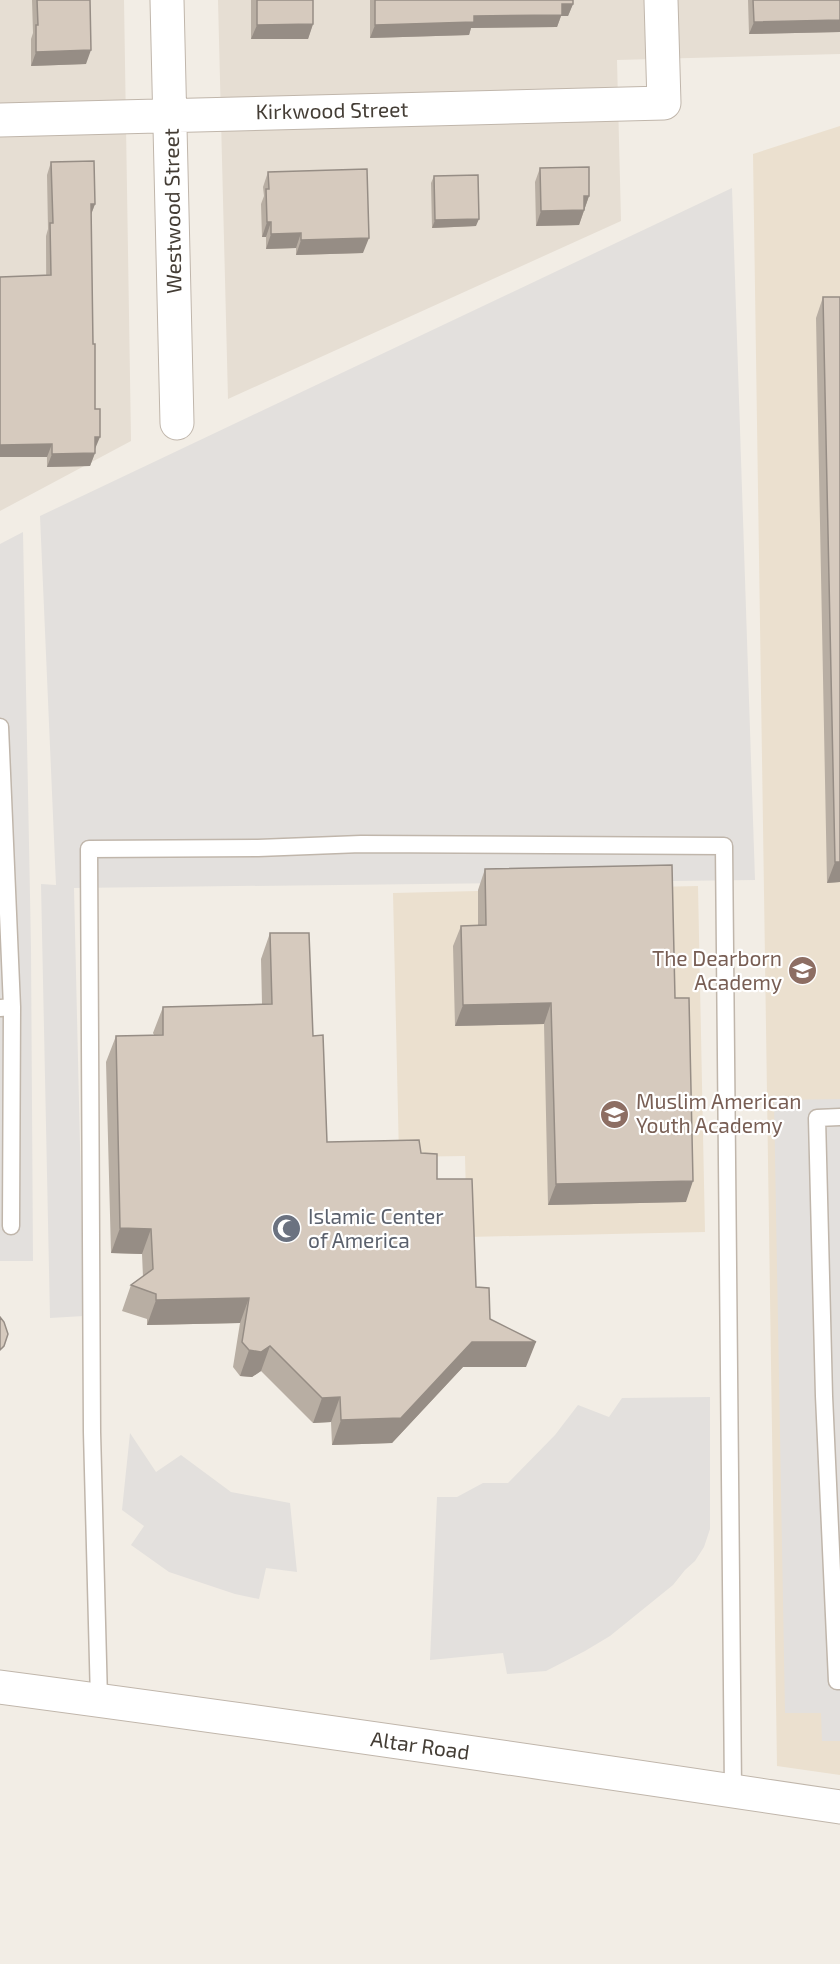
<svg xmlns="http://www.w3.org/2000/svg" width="840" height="1964" viewBox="0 0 840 1964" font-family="'Exo 2',sans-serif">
<rect width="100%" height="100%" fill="#f2ede5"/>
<!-- residential -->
<path fill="#e6ded3" d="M0 0H124L131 441 0 511Z
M218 0H840V54L617 60 621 221 228 399Z"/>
<!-- education -->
<path fill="#ebe0cf" d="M840 126V1775L777 1766 753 154Z
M698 886 705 1232 467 1237 465 1156 399 1157 393 893Z"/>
<!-- parking -->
<path fill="#e3e0dd" d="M732 188 755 880 74 888 84 1316 50 1318 41 884 56 885 40 516Z
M23 532 31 948 33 1261H0V544Z
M840 1099V1741H822L821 1713H785L774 1100Z
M710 1397V1529L704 1547 695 1561 685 1570 673 1585 610 1636 585 1651 546 1671 507 1674 503 1653 430 1660 437 1497H457L483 1483H508L555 1435 578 1405 609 1417 622 1398Z
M130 1433 156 1472 181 1455 231 1492 290 1503 297 1572 266 1568 259 1599 235 1594 169 1572 131 1545 144 1526 122 1510Z"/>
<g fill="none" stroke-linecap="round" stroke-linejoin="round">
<defs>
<path id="lane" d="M0 727 12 1007 0 1008
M840 1117 817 1118 824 1396 837 1681H840
M11 1226 12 1007
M99 1700 92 1432 89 849 258 848 361 844 724 846 733 1791"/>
<path id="street" d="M167 0 177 423
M0 120 664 103 661 0
M0 1687C280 1724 560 1765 840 1807"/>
</defs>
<!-- lane casing -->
<use href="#lane" stroke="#c0b6ab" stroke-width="19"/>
<!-- street casing -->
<use href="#street" stroke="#c0b6ab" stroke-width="35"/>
<!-- lane -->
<use href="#lane" stroke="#fff" stroke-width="16"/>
<!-- street -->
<use href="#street" stroke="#fff" stroke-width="33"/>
</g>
<!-- wall -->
<path fill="#b8aea3" d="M32 0H90L86 64 31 66V39L33 33Z
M251 0H313V24L308 39H251Z
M370 0H573V4L568 16H561L557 27 471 28 469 35 370 38Z
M748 0H840V32L749 34Z
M51 162 95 204 91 215 95 453 90 466 47 467 46 236 48 229 47 175Z
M540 168 589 196 579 225 536 226 535 182Z
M268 172 363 253 296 255V248L266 249V237H262L261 204 264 196 263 187Z
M434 176 476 226 432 228 431 183Z
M823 297 840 882 827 883 816 318Z
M485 869 675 998 686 1202 548 1205 544 1024 455 1026 453 946 461 926 478 925V890Z
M270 933 313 1036 327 1142 421 1153 437 1179 476 1287 490 1319 526 1367H463L392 1443 332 1445 331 1422 313 1423 261 1371 252 1377 240 1376 233 1367 240 1323 147 1325V1319L122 1311 131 1285 143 1277 142 1254 111 1253 106 1062 116 1036 154 1035 153 1033 163 1007 262 1004 261 959Z"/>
<!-- shaded-wall -->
<path fill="#968d85" d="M562 4H573L568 16H561L557 27 471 28 469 35 370 38 375 25 474 16Z
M840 20V32L749 34 754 22Z
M313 24 308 39H251L257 25Z
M91 50 86 64 31 66 36 52Z
M584 196H589L579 225 536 226 541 211Z
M91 204H95L90 217Z
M479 219 476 226 432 228 435 220Z
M267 222H271L266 237H262Z
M301 233 296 248 266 249 271 234Z
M369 238 363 253 296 255 301 240Z
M95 437H100L95 449Z
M52 444 47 457H0V445Z
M95 453 90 466 47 467 52 454Z
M835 862H840V882L827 883Z
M551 1003 544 1024 455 1026 463 1005Z
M693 1181 686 1202 548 1205 556 1184Z
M120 1228 151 1229 142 1254 111 1253Z
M249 1298 240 1323 147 1325 156 1300Z
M472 1342H536L526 1367H463L392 1443 332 1445 341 1420Z
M270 1346 261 1371 252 1377 240 1376 249 1350Z
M340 1397 331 1422 313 1423 322 1398Z"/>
<!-- building -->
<path fill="#d6cabe" stroke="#968d85" stroke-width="1.5" d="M37 0H90L91 50 36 52V25H38Z
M257 0H313V24L257 25Z
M375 0H573V4H562V15L474 16V22L375 25Z
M753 0H840V20L754 22Z
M94 161 95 204H91L93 344H95V409H100V437H95V453L52 454V444L0 445V277L51 275 50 223H53L51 162Z
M589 167V196H584V210L541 211 540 168Z
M367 169 369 238 301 240V233L271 234V222H267L266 189H269L268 172Z
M478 175 479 219 435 220 434 176Z
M823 297H840V862H835Z
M672 865 675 998H689L693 1181 556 1184 551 1003 463 1005 461 926 486 925 485 869Z
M270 933H309L313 1036 323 1035 327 1142 419 1140 421 1153 437 1154V1179H472L476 1287 489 1288 490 1319 536 1342H472L401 1418 341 1420 340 1397 322 1398 270 1346 261 1352 249 1350 242 1342 249 1298 156 1300V1294L131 1285 153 1269 151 1229 120 1228 116 1036 163 1035V1007L272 1004Z
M0 1317 4 1322 8 1334 4 1346 0 1350Z"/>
<!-- icons -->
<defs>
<symbol id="school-disc" viewBox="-11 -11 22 22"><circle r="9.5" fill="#8d6e63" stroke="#fff"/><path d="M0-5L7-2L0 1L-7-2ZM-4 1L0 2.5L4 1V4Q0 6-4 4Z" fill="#fff"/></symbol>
<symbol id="mosque-disc" viewBox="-11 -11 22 22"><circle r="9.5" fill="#6b7280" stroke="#fff"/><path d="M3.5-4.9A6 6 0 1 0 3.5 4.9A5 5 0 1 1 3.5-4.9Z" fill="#fff"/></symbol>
</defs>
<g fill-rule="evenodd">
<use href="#school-disc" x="786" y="954" width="33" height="33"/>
<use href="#school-disc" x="598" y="1098" width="33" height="33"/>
<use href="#mosque-disc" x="270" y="1212" width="33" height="33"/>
</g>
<g text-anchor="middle" stroke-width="4.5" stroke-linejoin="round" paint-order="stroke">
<!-- street labels -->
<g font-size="21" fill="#443d35" stroke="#fff">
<text transform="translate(332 111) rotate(-1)" y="7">Kirkwood Street</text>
<text transform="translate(173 211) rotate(-91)" y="7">Westwood Street</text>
<text transform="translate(420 1746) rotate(8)" y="7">Altar Road</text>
</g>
<!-- education labels -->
<g font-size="21" fill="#785e54" stroke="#fff" text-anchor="end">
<text x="782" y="966">The Dearborn<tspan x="782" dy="24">Academy</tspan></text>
<text x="636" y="1109" text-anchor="start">Muslim American<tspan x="636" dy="24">Youth Academy</tspan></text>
</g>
<!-- worship labels -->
<g font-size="21" fill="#5b616d" stroke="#fff" text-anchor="start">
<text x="308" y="1224">Islamic Center<tspan x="308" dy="24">of America</tspan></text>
</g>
</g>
</svg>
